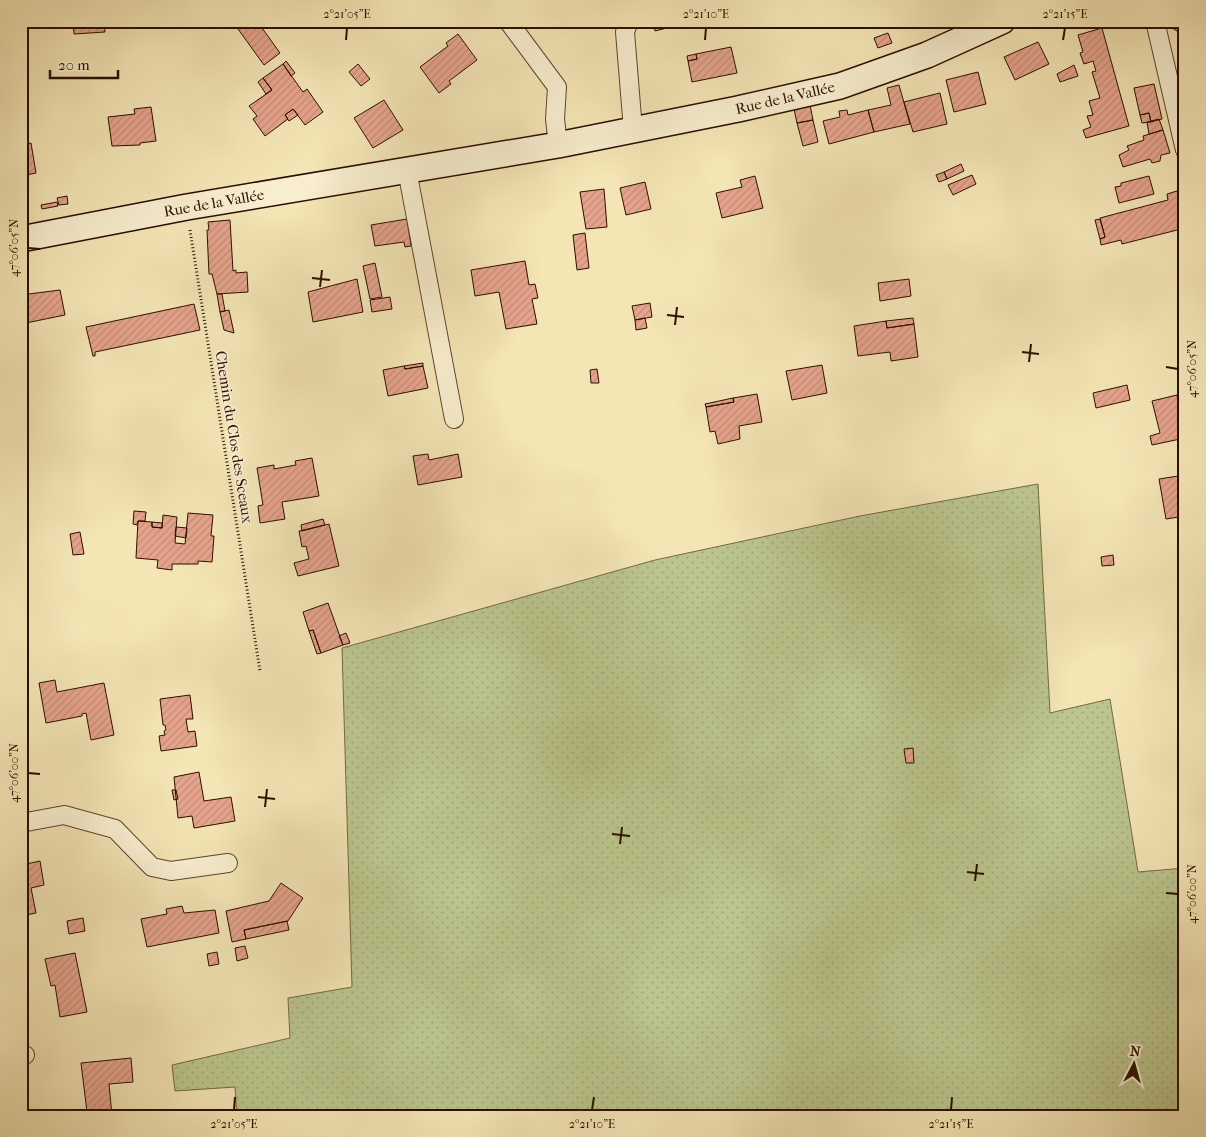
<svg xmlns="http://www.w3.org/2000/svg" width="1206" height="1137" viewBox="0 0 1206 1137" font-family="'IM FELL French Canon',serif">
<defs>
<pattern id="grass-dots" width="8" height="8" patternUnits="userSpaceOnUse" patternTransform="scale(1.25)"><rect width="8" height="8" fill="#bbc58d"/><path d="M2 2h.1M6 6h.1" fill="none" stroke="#a1a878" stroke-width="1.8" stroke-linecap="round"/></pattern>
<pattern id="building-hatch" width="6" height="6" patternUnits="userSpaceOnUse" patternTransform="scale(1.25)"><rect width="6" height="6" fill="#e6a48c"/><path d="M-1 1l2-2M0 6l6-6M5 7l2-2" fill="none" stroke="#c58c77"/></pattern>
</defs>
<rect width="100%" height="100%" fill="#f4e5b5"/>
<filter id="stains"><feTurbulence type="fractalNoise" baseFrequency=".004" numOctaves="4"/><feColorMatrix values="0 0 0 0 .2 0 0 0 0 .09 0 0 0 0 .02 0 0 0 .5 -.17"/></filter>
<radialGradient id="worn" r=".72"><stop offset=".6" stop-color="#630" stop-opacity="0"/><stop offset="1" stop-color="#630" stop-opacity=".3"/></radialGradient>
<!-- grass -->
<path fill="url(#grass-dots)" stroke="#726a46" d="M1038 484 1050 713 1110 699 1138 872 1185 868V1116H237L235 1087 175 1091 172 1065 290 1038 288 998 352 987 342 648 655 560 860 516Z"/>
<!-- building -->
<path fill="url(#building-hatch)" stroke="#2a0e00" d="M73 21H104L105 32 74 34Z
M249 21H257L280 53 264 65 238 29Z
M665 21 667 28 655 31 653 22Z
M1090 21H1094L1095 24 1081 27 1080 24Z
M1094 21H1117L1095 26Z
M1174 21H1185V36L1172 28Z
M1102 28 1129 126 1086 138 1083 130 1091 127 1087 116 1093 115 1089 101 1100 98 1092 72 1096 71 1093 61 1084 64 1080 53 1083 52 1078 35Z
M888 33 892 43 878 48 874 38Z
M458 34 477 60 449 81 451 84 439 93 420 67 448 46 446 43Z
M1038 42 1049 64 1015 80 1004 57Z
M731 47 737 73 692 82 688 61 697 59 696 54Z
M696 54 697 59 688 61 687 56Z
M286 61 295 73 291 76 283 64Z
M283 64 303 92 307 89 323 112 305 125 293 109 285 115 288 119 265 136 253 119 257 116 249 106 272 90 263 78Z
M358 64 370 79 361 86 349 72Z
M1074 65 1078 76 1060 82 1057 74Z
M978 72 986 104 954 112 946 80Z
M263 78 272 90 266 94 258 82Z
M1154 84 1162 119 1151 122 1149 113 1140 115 1134 88Z
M899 85 910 124 874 132 868 110 891 105 887 88Z
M940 93 947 124 913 132 904 102Z
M384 100 403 130 373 148 354 118Z
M810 105 813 120 797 123 794 109Z
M151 107 156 141 140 143V145L112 146 108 117 135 114 134 109Z
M293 109 298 115 289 121 285 115Z
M847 110 848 115 868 110 874 132 829 144 823 121 840 117 839 111Z
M1149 113 1151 122 1142 123 1140 115Z
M1159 119 1163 130 1149 134 1147 122Z
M813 120 818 142 803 146 797 123Z
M1163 130 1170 153 1161 155 1160 161 1152 163 1150 159 1123 167 1119 155 1129 150 1127 146 1144 140 1143 136Z
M31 143 36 173 21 176V145Z
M961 164 964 171 947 179 944 172Z
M944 172 947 179 939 182 936 175Z
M972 175 976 184 953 195 948 185Z
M755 176 763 208 722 218 716 193 742 187 740 180Z
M1149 176 1154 194 1119 203 1115 187 1121 186V183Z
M645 182 651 209 626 215 620 188Z
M604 189 607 227 586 229 580 192Z
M1177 191 1185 228 1122 244 1121 240 1101 245 1100 239 1105 237 1100 218 1168 200 1167 194Z
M67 196 68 204 59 205 57 198Z
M57 202 58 206 42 209 41 205Z
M407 219 411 246 405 247 404 242 375 246 371 225Z
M1100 219 1105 237 1100 239 1095 220Z
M230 220 233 271 236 270V273L247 272 248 292 217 294 212 274H209L207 230H209L208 222Z
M585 233 589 268 577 270 573 235Z
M525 261 529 285 535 284 538 298 532 299 537 324 506 329 499 292 475 296 471 270Z
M375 263 382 297 370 299 363 266Z
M357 279 363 312 313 322 308 292Z
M909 279 911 296 880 301 878 283Z
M60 290 65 315 21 324V295Z
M217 294H222L225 311 220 312Z
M390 297 392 309 372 312 370 300Z
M650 303 652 317 635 320 632 306Z
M194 304 200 330 95 352V356H93L86 327Z
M229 310 234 333 224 330 220 312Z
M645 318 647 328 636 330 635 320Z
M913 318 914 324 887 328 886 321Z
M886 321 887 328 914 324 918 357 891 361 890 352 858 356 854 326Z
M423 363V366L405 369 404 366Z
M822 365 827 393 792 400 786 371Z
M404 366 405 369 423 366 428 388 388 396 383 370Z
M597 369 599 383H591L590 370Z
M1127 385 1130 400 1096 408 1093 393Z
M757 394 762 422 739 426 740 439 718 444 715 431 710 432 706 407 734 402 733 398Z
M1177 395 1185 438 1152 445 1150 436 1160 433 1152 401Z
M733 398 734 402 706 407 705 404Z
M428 454 429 460 458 454 462 477 418 485 413 456Z
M312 458 319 496 282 502 285 519 260 523 258 506 263 505 257 468 274 465V469L296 465 295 461Z
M1185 475V516L1166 519 1159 479Z
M134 511 146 512 145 521H138L137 525 133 524Z
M188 513 213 515 211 536H214L212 562 198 561V564H172V570L157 568 158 560 136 558 138 521 152 522V527L162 528 163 515 177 517 175 543 185 544Z
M323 519 325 525 302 531 301 525Z
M152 522 162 523V528L152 527Z
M329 524 339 566 298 576 294 563 309 559 306 546 302 547 299 531Z
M176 527 187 528 186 538 175 536Z
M80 532 84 554 73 555 70 534Z
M1113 555 1114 565 1102 566 1101 557Z
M328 603 343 645 321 653 313 630 309 631 303 612Z
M313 630 321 653 317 654 309 631Z
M346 633 350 643 343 645 339 636Z
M55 680 57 692 104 683 114 735 91 740 86 713 82 714V716L46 723 39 683Z
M190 695 193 719H186L188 732 195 731 197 746 161 751 159 736 165 735 164 731 166 730 165 725H163L160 699Z
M913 748 914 763H906L904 749Z
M199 772 204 801 231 797 235 821 194 828 192 816 178 818 174 777Z
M172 790H176L178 799 174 800Z
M24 852 26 864 40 861 44 885 31 888 36 913 21 916V853Z
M281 883 303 898 288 921 244 930 246 939 232 942 226 911 269 901Z
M182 906 184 913 215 910 219 933 147 947 141 919 167 914 166 909Z
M83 918 85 931 69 934 67 921Z
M287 921 289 930 246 939 244 930Z
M245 946 248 958 237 961 235 948Z
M217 952 219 964 209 966 207 954Z
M75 953 87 1012 60 1017 55 985 51 986 45 959Z
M131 1058 133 1082 109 1084 112 1116H83V1113L87 1112 81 1063Z"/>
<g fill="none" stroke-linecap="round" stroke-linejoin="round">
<defs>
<path id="street" d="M508 21 557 87 555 119 558 145
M629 21 625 32 633 130
M1155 21 1185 150
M407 170 454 419
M21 823 64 815 115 829 152 867 171 871 228 863
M21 1054 25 1055"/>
<path id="secondary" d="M21 239 187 207 558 145 738 109 840 86 927 55 1002 21"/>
</defs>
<!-- street casing -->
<use href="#street" stroke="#5c442d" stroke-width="20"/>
<!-- secondary casing -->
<use href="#secondary" stroke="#2a0e00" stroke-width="28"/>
<!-- path -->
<path stroke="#2a0e00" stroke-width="3" stroke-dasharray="1 2.5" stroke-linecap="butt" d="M190 230 260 671"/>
<!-- street -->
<use href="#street" stroke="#f8eecf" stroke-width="18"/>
<!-- secondary -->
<use href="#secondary" stroke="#f8eecf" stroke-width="25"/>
</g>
<!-- ticks -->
<path fill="none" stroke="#2a0e00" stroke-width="2" d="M346 40 347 28M705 40 706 28M1063 40 1065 28M28 248 40 249M312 278 330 280M320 287 322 270M667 315 684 317M675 325 677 307M1022 352 1039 354M1029 362 1031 344M1166 367 1178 369M28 773 40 774M258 797 275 799M265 807 267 789M612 834 630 836M620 844 622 827M967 872 984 874M975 881 977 864M1166 893 1178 894M234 1110 235 1097M592 1110 594 1097M951 1110 952 1097"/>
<g text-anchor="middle" stroke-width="4" stroke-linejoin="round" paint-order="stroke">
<!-- street labels -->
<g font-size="15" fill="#2a0e00" stroke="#f8eecf">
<text transform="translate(785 98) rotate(-13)" y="5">Rue de la Vallée</text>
<text transform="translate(214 203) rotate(-10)" y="5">Rue de la Vallée</text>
<text transform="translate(234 437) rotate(81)" y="5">Chemin du Clos des Sceaux</text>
</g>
</g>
<!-- margin -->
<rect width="1206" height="1137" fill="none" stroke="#f4e5b5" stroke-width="55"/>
<!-- north arrow -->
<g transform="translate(1134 1064) rotate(6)" stroke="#f8eecf" stroke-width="4" paint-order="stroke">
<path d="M0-4L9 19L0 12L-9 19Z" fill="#2a0e00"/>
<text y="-8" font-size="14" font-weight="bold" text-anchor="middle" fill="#2a0e00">N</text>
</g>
<!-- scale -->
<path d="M50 70v8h68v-8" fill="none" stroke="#2a0e00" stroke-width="2.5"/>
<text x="58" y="70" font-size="15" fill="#2a0e00" stroke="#f8eecf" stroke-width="4" paint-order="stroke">20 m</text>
<rect x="28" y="28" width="1150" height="1082" fill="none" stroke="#2a0e00" stroke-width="2"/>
<g font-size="12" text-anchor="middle" fill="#2a0e00">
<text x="347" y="18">2°21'05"E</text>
<text x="706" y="18">2°21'10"E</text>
<text x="1065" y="18">2°21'15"E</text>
<text transform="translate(14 248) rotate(-90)" y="4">47°06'05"N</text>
<text transform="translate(1192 369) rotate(-90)" y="4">47°06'05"N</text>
<text transform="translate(14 773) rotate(-90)" y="4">47°06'00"N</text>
<text transform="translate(1192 894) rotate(-90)" y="4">47°06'00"N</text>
<text x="234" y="1128">2°21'05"E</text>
<text x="592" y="1128">2°21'10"E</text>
<text x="951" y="1128">2°21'15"E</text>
</g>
<rect width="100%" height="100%" filter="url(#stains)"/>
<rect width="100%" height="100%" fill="url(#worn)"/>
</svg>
